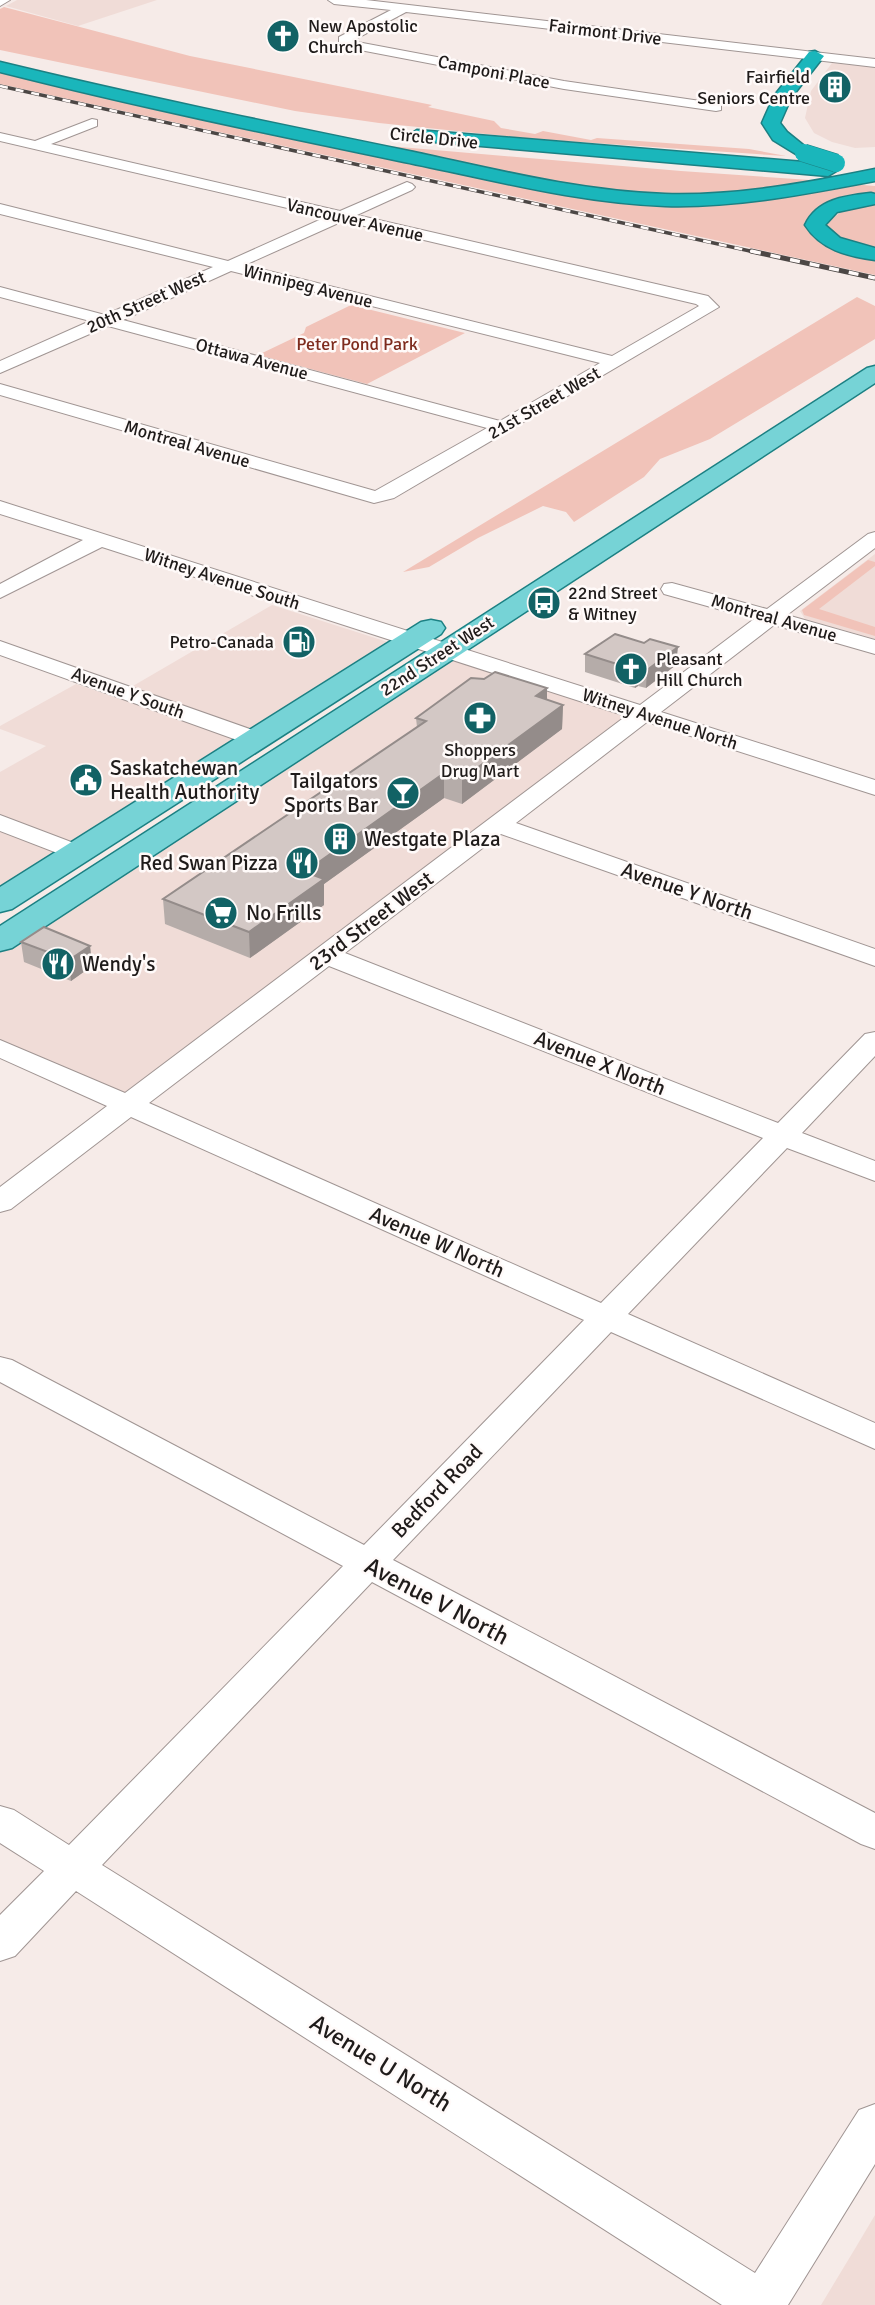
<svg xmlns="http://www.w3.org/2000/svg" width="875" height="2305" viewBox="0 0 875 2305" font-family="Signika,sans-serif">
<rect width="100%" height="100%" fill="#f6ebe8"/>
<!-- built -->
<path fill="#f0dcd7" d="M17 0H157L78 26 6 6Z
M832 63 875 67V147L855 148 832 142 814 133 805 118 811 91Z
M875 554V639L805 619 800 611Z
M272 605 391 643 0 889V772L46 746 0 729V726L76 684 114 697Z
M445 650 645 714 585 771 426 891 129 1105 0 1048V941Z
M875 2215V2305H821L856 2247Z"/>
<!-- green -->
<path fill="#f1c3b9" d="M4 7 190 56 432 105 428 107 494 121 501 128 535 134 543 131 591 140 597 138 749 149 786 156 534 139 379 123 295 111 0 50V9Z
M0 71 547 188 737 202 775 199 830 190 851 184 875 186V195C850 200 819 200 804 223 817 248 850 251 875 257V275L0 84Z
M377 145 681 171 825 181 718 195 647 196 568 186Z
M875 202V250C857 245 834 242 826 223L846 208Z
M857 297 875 306V339L710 439 660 459 644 477 574 522 566 512 543 506 478 538 429 567 403 572Z
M351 305 465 333 367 384 258 355 304 333 306 327Z
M868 560 875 562V566L819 609 875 627V636L804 615 802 610Z"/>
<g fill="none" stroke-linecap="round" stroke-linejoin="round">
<defs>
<path id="minor" d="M0 0H10L0 6Z
M328 0H366L875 59V67L406 12 352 41 564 81 721 104V110L716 111 564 89 339 46V37L391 10 334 4Z
M92 119 97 120V126L51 144 340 211 407 182 412 184 415 187 412 190 357 215 708 296 719 307 394 498 374 503 0 395V384L375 491 487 428 108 326 0 373V361L90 321 0 297V287L105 315 213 267 0 214V204L228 261 326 217 0 141V133L35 141ZM343 221 696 304 699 306 612 356 245 265ZM231 271 600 363 500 421 123 320Z
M0 501 640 705 754 619 664 594 661 589 664 584 672 583 767 609 868 534 875 532V548L787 615 875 640V654L774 625 661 712 875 780V795L647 722 516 823 875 949V966L501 834 345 953 778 1123 865 1034 875 1032V1056L802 1133 875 1161V1181L787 1148 628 1314 875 1423V1449L611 1332 393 1560 875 1813V1849L861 1844 372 1582 102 1865 755 2273 859 2110 875 2104V2164L788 2305H722L76 1891 15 1956 0 1961V1915L44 1871 0 1843V1806L14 1810 69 1845 343 1566 0 1382V1357L12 1360 364 1545 584 1320 131 1117 11 1209 0 1212V1187L107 1106 0 1058V1040L125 1093 626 716 102 547 0 598V584L83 540 0 514ZM329 966 763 1138 601 1303 149 1103Z
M0 641 264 734 268 739 264 744H248L0 655Z
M0 815 87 848 91 853 87 858 78 861 0 831Z"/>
<path id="major" d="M875 366V383L12 948 0 951V926L867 368Z
M431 620 441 622 445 628 441 634 12 909 0 912V887L421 622Z"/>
<path id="highway" d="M815 51 824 56 791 98 780 123 787 132 813 153 804 159 773 140 762 123 774 96 809 52Z
M0 62C136 95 272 123 409 151 494 169 578 191 665 194 736 196 806 183 875 169V181C806 194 736 208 665 206 576 203 490 179 404 162 269 134 134 106 0 72Z
M417 130 828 164 838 170 828 176 410 140 408 136Z
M871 193 875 194V204L837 212 825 225 840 238 875 248V260C847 256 821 250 805 225 817 199 845 196 871 193Z"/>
</defs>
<!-- minor casing -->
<use href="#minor" stroke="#a09593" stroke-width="2"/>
<!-- major casing -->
<use href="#major" stroke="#1c8083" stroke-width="3"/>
<!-- highway casing -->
<use href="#highway" stroke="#1c8083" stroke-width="3"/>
<!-- minor -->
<use href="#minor" fill="#fff" fill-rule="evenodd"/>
<!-- major -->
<use href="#major" fill="#76d3d6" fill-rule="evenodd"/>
<!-- highway -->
<use href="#highway" fill="#1ab6bb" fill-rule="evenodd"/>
<defs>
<path id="rail-far1" d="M0 86 759 253"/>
<path id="rail" d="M751 251 875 278"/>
</defs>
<!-- rail-far1 casing -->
<use href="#rail-far1" stroke="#4c4745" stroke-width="3.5"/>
<!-- rail casing -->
<use href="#rail" stroke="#4c4745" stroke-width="5"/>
<!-- rail-far1 -->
<use href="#rail-far1" stroke="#fffaf9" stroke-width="2.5" stroke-dasharray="8" stroke-linecap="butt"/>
<!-- rail -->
<use href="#rail" stroke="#fffaf9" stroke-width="3.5" stroke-dasharray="10" stroke-linecap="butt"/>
<defs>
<path id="highway-bridge" d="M804 153 836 163"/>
</defs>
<!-- highway-bridge casing -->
<use href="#highway-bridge" stroke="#1c8083" stroke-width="19" stroke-linecap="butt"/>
<!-- highway-bridge -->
<use href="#highway-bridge" stroke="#1ab6bb" stroke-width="18"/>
</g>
<!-- wall -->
<path fill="#b5aca9" d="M585 654 676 665 646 688 638 686 635 688 585 672Z
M547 688V700L563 705 562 729 462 804 444 798 324 884V905L250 958 165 924 163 899 417 727 416 718Z
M21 942 90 946 92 966 71 981 24 962Z"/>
<!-- shaded-wall -->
<path fill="#948c8a" d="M678 647 676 665 646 688 647 670Z
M639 667 638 686 635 688 636 670Z
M547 688V713L536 696Z
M563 705 562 729 462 804V779Z
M444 773V798L324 884V905L250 958 249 932 305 872Z
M90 946 92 966 71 981 69 960Z"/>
<!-- building -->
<path fill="#d3c8c5" stroke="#948c8a" stroke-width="2" d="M615 634 644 643 650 639 678 647 647 670 639 667 636 670 585 654Z
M495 672 547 688 536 696 563 705 462 779 444 773 305 872 324 879 249 932 163 899 426 721 416 718 471 678 484 679Z
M44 927 90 946 69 960 21 942Z"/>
<!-- icons -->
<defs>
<symbol id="church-disc" viewBox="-11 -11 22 22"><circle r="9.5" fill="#126265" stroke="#fffaf9"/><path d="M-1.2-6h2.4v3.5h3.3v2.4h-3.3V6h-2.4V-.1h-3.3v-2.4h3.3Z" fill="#fff"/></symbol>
<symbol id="building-disc" viewBox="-11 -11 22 22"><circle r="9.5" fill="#126265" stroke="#fffaf9"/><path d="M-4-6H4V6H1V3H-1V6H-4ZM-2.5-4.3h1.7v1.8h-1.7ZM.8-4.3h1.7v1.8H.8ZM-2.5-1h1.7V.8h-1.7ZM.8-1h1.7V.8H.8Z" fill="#fff"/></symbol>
<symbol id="bus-disc" viewBox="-11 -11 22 22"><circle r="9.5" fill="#126265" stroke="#fffaf9"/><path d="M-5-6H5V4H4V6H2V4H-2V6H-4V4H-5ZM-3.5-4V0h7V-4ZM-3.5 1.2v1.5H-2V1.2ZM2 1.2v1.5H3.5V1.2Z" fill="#fff"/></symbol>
<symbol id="fuel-disc" viewBox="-11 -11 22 22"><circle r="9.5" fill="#126265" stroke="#fffaf9"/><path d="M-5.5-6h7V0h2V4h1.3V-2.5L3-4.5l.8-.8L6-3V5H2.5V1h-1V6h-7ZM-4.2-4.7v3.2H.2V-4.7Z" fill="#fff"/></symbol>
<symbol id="pharmacy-disc" viewBox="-11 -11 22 22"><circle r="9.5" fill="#126265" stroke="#fffaf9"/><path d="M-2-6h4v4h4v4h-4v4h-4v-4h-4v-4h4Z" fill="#fff"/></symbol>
<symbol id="civic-disc" viewBox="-11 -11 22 22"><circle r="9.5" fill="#126265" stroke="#fffaf9"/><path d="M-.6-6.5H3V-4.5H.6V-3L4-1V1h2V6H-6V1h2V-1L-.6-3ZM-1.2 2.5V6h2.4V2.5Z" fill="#fff"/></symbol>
<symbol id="bar-disc" viewBox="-11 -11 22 22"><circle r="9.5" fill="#126265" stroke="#fffaf9"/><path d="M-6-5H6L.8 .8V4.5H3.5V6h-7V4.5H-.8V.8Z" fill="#fff"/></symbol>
<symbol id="restaurant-disc" viewBox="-11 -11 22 22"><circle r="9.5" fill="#126265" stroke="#fffaf9"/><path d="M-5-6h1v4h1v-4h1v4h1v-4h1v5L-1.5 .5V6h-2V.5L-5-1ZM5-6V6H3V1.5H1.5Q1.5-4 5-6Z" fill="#fff"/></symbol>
<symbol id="supermarket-disc" viewBox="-11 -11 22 22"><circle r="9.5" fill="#126265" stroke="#fffaf9"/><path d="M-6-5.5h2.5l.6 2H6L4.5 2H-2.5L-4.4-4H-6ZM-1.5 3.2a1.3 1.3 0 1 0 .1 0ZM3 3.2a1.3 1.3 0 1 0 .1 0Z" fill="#fff"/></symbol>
</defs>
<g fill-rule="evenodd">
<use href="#church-disc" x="264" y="17" width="38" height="38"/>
<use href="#building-disc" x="816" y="68" width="38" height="38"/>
<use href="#bus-disc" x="525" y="584" width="38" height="38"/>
<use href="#fuel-disc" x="280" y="623" width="38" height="38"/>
<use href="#church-disc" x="612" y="650" width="38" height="38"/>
<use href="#pharmacy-disc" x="461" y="699" width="38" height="38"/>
<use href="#civic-disc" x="67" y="761" width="38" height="38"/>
<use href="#bar-disc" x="384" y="774" width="38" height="38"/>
<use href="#building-disc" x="321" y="820" width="38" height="38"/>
<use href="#restaurant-disc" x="283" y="844" width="38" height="38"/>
<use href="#supermarket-disc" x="202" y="894" width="38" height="38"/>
<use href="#restaurant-disc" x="39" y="945" width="38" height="38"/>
</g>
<g text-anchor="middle" stroke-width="5" stroke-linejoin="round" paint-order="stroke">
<!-- far-poi labels -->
<g font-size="18" fill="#1f1b1a" stroke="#fffaf9" text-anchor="start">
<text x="308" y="32">New Apostolic<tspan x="308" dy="21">Church</tspan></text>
<text x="810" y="83" text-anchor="end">Fairfield<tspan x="810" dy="21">Seniors Centre</tspan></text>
<text x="568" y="599">22nd Street<tspan x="568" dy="21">&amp; Witney</tspan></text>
<text x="274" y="648" text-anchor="end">Petro-Canada</text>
<text x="656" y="665">Pleasant<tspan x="656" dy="21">Hill Church</tspan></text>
<text x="480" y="756" text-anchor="middle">Shoppers<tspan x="480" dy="21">Drug Mart</tspan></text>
</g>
<!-- far-street labels -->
<g font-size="18" fill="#1f1b1a" stroke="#fffaf9">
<text transform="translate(605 32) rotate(7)" y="6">Fairmont Drive</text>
<text transform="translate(494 72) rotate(11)" y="6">Camponi Place</text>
<text transform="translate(434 138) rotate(6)" y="6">Circle Drive</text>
<text transform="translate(355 220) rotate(13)" y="6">Vancouver Avenue</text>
<text transform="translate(308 286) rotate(14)" y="6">Winnipeg Avenue</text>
<text transform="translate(146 302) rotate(-24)" y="6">20th Street West</text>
<text transform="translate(252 359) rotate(15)" y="6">Ottawa Avenue</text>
<text transform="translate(544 403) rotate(-30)" y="6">21st Street West</text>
<text transform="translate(187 444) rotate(16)" y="6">Montreal Avenue</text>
<text transform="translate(222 579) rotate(18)" y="6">Witney Avenue South</text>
<text transform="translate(774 618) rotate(16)" y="6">Montreal Avenue</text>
<text transform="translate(437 656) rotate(-33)" y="6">22nd Street West</text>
<text transform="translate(128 693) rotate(20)" y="6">Avenue Y South</text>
<text transform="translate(660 719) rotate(18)" y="6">Witney Avenue North</text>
</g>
<!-- far-park labels -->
<g font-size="18" fill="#7e2b1d" stroke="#fffaf9">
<text x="357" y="350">Peter Pond Park</text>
</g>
<!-- poi labels -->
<g font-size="21" fill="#1f1b1a" stroke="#fffaf9" text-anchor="start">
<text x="110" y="775">Saskatchewan<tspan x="110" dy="24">Health Authority</tspan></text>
<text x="378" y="788" text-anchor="end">Tailgators<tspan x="378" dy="24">Sports Bar</tspan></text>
<text x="364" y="846">Westgate Plaza</text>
<text x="278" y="870" text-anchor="end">Red Swan Pizza</text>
<text x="246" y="920">No Frills</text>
<text x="82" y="971">Wendy's</text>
</g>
<!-- street labels -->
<g font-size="21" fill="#1f1b1a" stroke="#fffaf9">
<text transform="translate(687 891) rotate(19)" y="7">Avenue Y North</text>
<text transform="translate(371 921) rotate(-37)" y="7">23rd Street West</text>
<text transform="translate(600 1063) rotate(22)" y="7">Avenue X North</text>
<text transform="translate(437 1242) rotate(24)" y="7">Avenue W North</text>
<text transform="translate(437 1491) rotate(-46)" y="7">Bedford Road</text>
</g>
<!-- near-street labels -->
<g font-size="24" fill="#1f1b1a" stroke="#fffaf9">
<text transform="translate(437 1601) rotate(28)" y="8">Avenue V North</text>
<text transform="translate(381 2063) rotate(32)" y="8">Avenue U North</text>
</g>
</g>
</svg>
